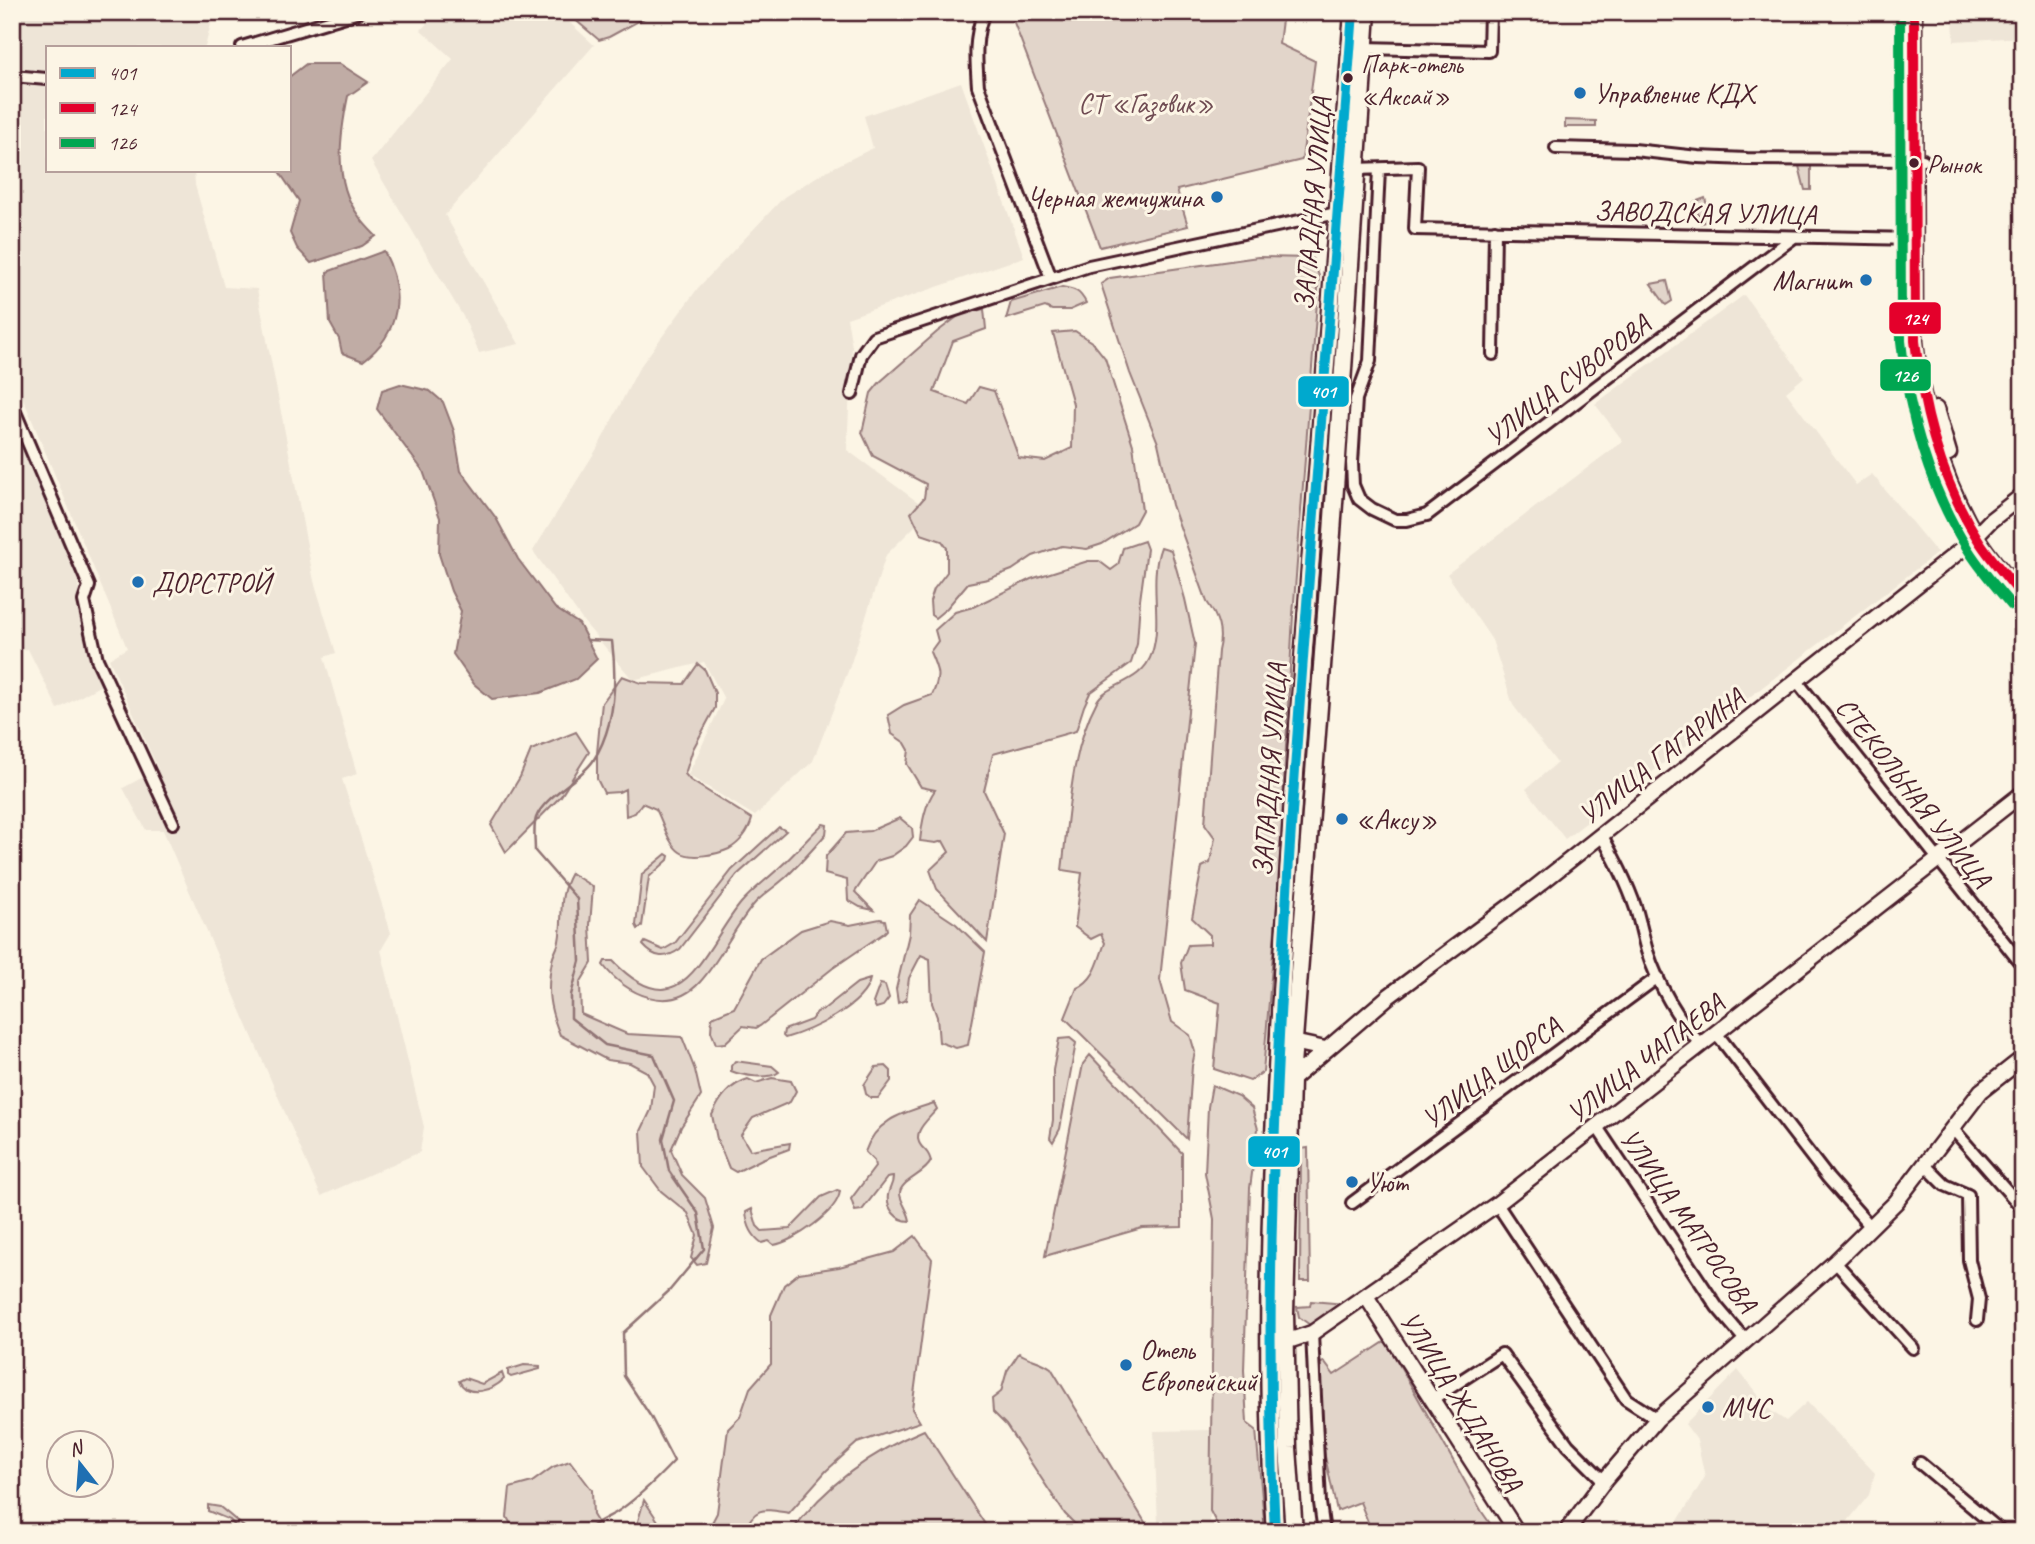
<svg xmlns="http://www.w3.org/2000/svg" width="2035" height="1544" viewBox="0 0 2035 1544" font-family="Caveat,sans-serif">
<rect width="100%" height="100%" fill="#fcf5e5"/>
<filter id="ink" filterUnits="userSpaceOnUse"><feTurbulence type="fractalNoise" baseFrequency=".0143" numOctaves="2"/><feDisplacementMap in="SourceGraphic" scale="14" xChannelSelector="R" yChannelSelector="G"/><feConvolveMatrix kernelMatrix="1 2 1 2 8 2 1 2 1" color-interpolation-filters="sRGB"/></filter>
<g filter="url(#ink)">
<!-- built -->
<path fill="#eee5d7" d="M12 12H214L205 47H47V71L12 67Z
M437 12H558L594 45 445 215 519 344 479 353 464 318 371 161 453 59 421 30Z
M1953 12H2023V37L1954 41Z
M961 82 1024 257 847 318 852 347 847 450 930 511 886 555 850 666 813 761 755 816 688 775 724 699 704 662 633 680 583 621 533 551 598 447 639 368 698 288 784 197 826 171 873 148 864 116Z
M12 83 47 84V170H194L195 185 224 287 257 289 314 581 336 653 324 657 357 774 342 779 391 933 381 950 424 1127 420 1152 321 1196 163 830H146L123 788 158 769 109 659 127 648 12 372Z
M1744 295 1804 377 1786 392 1856 485 1872 474 1937 553 1565 839 1526 789 1557 763 1513 705 1492 640 1447 574 1623 441 1595 404Z
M12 419 77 572 82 629 103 684 58 709 28 649 17 651 12 642Z
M1738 1370 1771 1411 1786 1421 1807 1402 1875 1473 1869 1495 1839 1532H1671L1705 1477 1697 1440 1685 1424Z
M1210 1430V1524H1158L1154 1431Z"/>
<!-- green -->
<path fill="#e2d5ca" stroke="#967a7a" stroke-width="2" d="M566 12H655L609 37 599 40Z
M1010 12H1283L1279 44 1315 61 1302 160 1177 190 1188 226 1100 247Z
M1565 120 1596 121V127H1565Z
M1799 166H1811V190H1805Z
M1705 198 1711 220 1701 223 1694 202Z
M1258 257 1312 258 1319 276 1293 615 1278 895 1263 1072 1250 1081 1214 1069 1220 1003 1185 990 1181 963 1188 945 1210 944V935L1192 918 1202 867 1210 863 1215 838 1205 824 1218 651C1223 632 1218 617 1207 602L1172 505 1158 443 1130 373 1101 284 1110 278Z
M1667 281 1672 301 1666 305 1651 284Z
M1062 287C1075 289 1080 291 1086 303L1070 310H1052L1045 307 1006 319 1011 302Z
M984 309 986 329 953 341 934 392 968 404 979 387 994 391 1019 458 1045 461 1072 448 1073 404 1053 333 1075 331 1093 343 1105 358 1133 445 1142 510 1135 523 1102 544 1087 549 1062 546 1033 556 1012 570 988 579 968 583 947 608 935 618 931 615 930 601 934 589 947 572V548L942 541 921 534 911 513 924 498 926 484 873 456 862 433 871 393 880 382 937 332 961 314Z
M1144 541 1147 549 1140 600 1137 644 1131 663 1090 693 1084 706 1076 731 993 754 984 791 1004 834 987 942 937 889 930 870 949 852 943 841 936 843 920 841C922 823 925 804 935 790L921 787 907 764 909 750 905 743 892 734 888 715 904 705 932 695C941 677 938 670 930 652L938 641 935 630 955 612 973 607 1031 579 1088 561H1099L1111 570 1118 565 1123 548Z
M1161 547 1171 550 1185 599 1195 644 1160 980 1172 1022 1190 1035 1195 1052 1192 1066 1187 1139 1065 1018 1077 988C1096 979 1098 961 1105 943L1101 934 1091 939 1075 927 1082 873 1062 870C1069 815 1070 751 1097 701 1107 683 1142 684 1152 653 1163 619 1148 581 1161 547Z
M698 664 705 670 715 693V708L693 749 685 774 690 780 752 819C749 831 740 843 729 849 718 854 691 860 680 852 668 844 663 822 656 809L642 803 635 813 626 816 625 789 619 792 604 793 597 779V753L600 721 602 703 622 676 641 683 684 684Z
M576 732 589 752 561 796 506 852 491 825 520 777 531 750Z
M900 818 912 828 913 837 906 846 892 856 876 861 855 892 873 910 860 907 848 900 847 880 825 874 826 856 846 833 870 831Z
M823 824 827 825 826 834C813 849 800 864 785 878 776 886 765 893 756 902 734 926 722 958 700 982 670 1015 626 995 603 965L605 961H613C682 1033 703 949 741 903 753 889 768 879 781 866 796 853 808 837 823 824Z
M779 827 786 831 737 875 680 949C666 959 655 959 643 945L645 942 663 950 675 943 732 870Z
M666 854 669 856 668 860 649 877 642 926 638 929 636 925 642 874Z
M571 873 593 887 590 925 592 963 580 983 581 1014 627 1034 682 1037 695 1070 701 1096 681 1127 671 1150 682 1175 705 1198 714 1228 706 1263 697 1265 691 1258 697 1235 688 1213 661 1191 643 1167 641 1131 651 1110 654 1085 647 1072 630 1063 607 1060 560 1035C549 1008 546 991 552 961 553 954 558 948 559 941 564 914 557 898 571 873Z
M920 900 956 924 985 952 968 1045 956 1048 939 1042 937 1017 932 1003 930 959 921 955 909 978 906 1000 898 1003 896 989 909 934 910 915Z
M880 919 885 920 887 930 884 933 833 968 760 1026 756 1028 743 1026 725 1043 716 1044 711 1031 712 1017 734 1008 761 959 801 930 830 921 850 925Z
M870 979C865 1006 810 1031 785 1038L783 1036 784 1030 811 1020 817 1012 824 1009 857 983Z
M880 984 885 985 889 998 883 1006 876 1008 873 1003Z
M1070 1038 1076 1043 1060 1129 1053 1142 1050 1138 1053 1120V1070L1059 1039Z
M1090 1055 1182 1153V1227L1142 1228 1045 1256 1083 1064Z
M735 1061 772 1066 779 1072C769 1080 743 1076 731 1071V1066Z
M886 1066 891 1071V1081L878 1098H871L866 1094 864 1085 876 1067Z
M772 1078 791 1081 796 1091 790 1102 753 1118 741 1135 750 1150 790 1143 789 1149 762 1159 736 1172 729 1168 717 1139 712 1115C720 1098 729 1085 748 1079L756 1083Z
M1212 1085 1238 1096 1252 1108 1258 1129 1250 1188 1244 1370 1247 1423 1256 1430 1265 1532H1221L1210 1511 1214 1219 1205 1173 1208 1107Z
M934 1103 937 1109C928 1120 910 1133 922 1147 927 1152 929 1154 931 1161 925 1175 899 1181 900 1194 901 1203 909 1211 910 1221 897 1221 886 1209 888 1195 889 1188 893 1185 893 1177L887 1178 862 1210 855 1211 851 1199 875 1167 874 1161 865 1152C876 1119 903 1113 934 1103Z
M1308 1148 1310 1281H1300L1301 1149Z
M837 1190 840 1191C838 1212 793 1242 774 1245L769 1241 762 1243C752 1236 747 1224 746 1212L752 1209 757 1226 762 1231 790 1229 821 1197Z
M915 1236 932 1259 912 1409 920 1422 857 1443 826 1471 789 1513C764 1509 755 1505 744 1532H707L717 1513 728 1429 740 1417 750 1388 771 1364V1315L784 1285 799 1273 839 1267 894 1252Z
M1311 1301 1346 1304 1322 1321 1310 1325 1299 1317 1297 1307 1310 1306Z
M1386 1341 1482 1512 1496 1532H1372L1360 1502 1337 1511 1324 1452 1318 1364 1324 1362 1334 1375Z
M1019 1353C1030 1360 1040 1360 1051 1368L1151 1532H1083L1065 1514 1006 1425 993 1412 992 1399 1001 1392 1007 1371Z
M524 1365 540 1366V1369L511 1377 508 1375V1370Z
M502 1373 504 1379C493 1390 468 1399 459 1381L465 1378 482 1384Z
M924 1430 990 1532H791C825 1486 872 1451 924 1430Z
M570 1461 592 1490 593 1515 603 1531 636 1528 644 1500 658 1521V1532H515L507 1517 510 1488 532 1482 553 1467Z
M208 1505 220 1507 250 1532H240L230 1520 208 1511Z"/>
<!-- water -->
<path fill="#c0aca5" stroke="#917474" stroke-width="2" d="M306 64H340L368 82 348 96C340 135 333 181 358 215 363 223 370 230 376 236L362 246 311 263 297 248 290 233 299 201 278 170H289V77Z
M384 251C405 292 401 333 363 361L342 353 339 339 330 323 327 272Z
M400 384 430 391 443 402 454 431 461 471 496 518 518 559 555 608 579 624 597 659 576 679 540 693 492 699 474 684 453 654 461 611 451 591 439 554 440 518 423 471 377 409 382 390Z"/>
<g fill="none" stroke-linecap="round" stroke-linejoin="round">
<!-- stream -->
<path stroke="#917474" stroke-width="2.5" d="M584 1532C594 1523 605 1519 617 1512 638 1498 656 1480 674 1461L651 1417 624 1376 623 1333 670 1290 704 1249 698 1213 669 1171 663 1139 674 1101 654 1055 605 1045 571 1018V995L580 961 577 899 535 851C535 841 533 827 536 818 543 797 581 779 593 761 616 725 617 681 612 641L587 640"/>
<defs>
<path id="street" d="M984 12C974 37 976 60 978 86L1051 278
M242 47 359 12
M1364 48 1489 51 1490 12
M12 76 47 79
M1556 148 1634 150 1698 157 1747 159 1923 160
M1356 169 1418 167 1415 229 1915 239
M1379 169 1370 361 1356 399 1352 463 1353 485 1359 499 1372 509 1395 520H1407L1427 515 1794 237
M1493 354 1495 230
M852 394 861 355 874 337 1089 266 1337 213
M12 405 89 586 84 601 97 659 173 823
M1796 680 2023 966
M1601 834C1614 858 1627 882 1636 909 1640 922 1643 937 1647 951 1658 985 1678 1019 1701 1045
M1717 1034 1828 1178 1871 1227
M1597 1127 1717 1307 1745 1340
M1952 1128 2023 1209
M1925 1165 1945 1185 1968 1195 1969 1260 1979 1299 1977 1320
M1352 1203 1658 977
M1497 1204 1626 1399 1657 1419
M1835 1262 1913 1348
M1312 1333 1320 1503 1324 1532
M1431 1400 1502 1354 1568 1445 1604 1481
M1920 1463 2002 1532"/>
<path id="secondary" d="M1914 12 1915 341C1921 408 1942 477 1976 536 1989 558 2007 577 2023 597
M1936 409 1949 453
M1293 1042 1325 1049
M1291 1080 1389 996 1532 890 1966 546 1991 520 2023 495
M1366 1296 1517 1532
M1285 1342 1312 1333 1497 1204 2023 793
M1566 1532 1604 1481 1657 1419 1835 1262 1896 1202 1981 1091 2023 1058"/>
<path id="primary" d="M1275 1532C1262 1330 1273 1129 1285 928 1303 622 1331 318 1353 12
M1294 1532 1288 1448 1285 1314 1291 1080 1332 533 1367 12"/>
</defs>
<!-- street casing -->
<use href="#street" stroke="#4a1f2b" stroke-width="16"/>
<!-- secondary casing -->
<use href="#secondary" stroke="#4a1f2b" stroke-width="19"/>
<!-- primary casing -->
<use href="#primary" stroke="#4a1f2b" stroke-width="21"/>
<!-- street -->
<use href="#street" stroke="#fcf5e5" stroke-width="10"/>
<!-- secondary -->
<use href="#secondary" stroke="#fcf5e5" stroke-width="14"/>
<!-- primary -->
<use href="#primary" stroke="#fcf5e5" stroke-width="16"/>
<defs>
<path id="bus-1" d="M1275 1532C1264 1307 1275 1083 1289 859 1307 577 1332 295 1353 12"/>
<path id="bus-2" d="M1914 12 1915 341C1923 410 1941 482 1979 541 1992 561 2008 578 2023 597"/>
<path id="bus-3" d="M1900 12 1901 341C1908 413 1929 489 1969 551 1981 570 1997 588 2012 606"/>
</defs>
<!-- bus-1 casing -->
<use href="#bus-1" stroke="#fcf5e5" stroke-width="16"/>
<!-- bus-2 casing -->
<use href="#bus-2" stroke="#fcf5e5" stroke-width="16"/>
<!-- bus-3 casing -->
<use href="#bus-3" stroke="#fcf5e5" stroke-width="16"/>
<!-- bus-1 -->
<use href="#bus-1" stroke="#00a9ce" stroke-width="10"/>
<!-- bus-2 -->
<use href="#bus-2" stroke="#e4002b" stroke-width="10"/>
<!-- bus-3 -->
<use href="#bus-3" stroke="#00a651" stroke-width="10"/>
</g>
</g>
<!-- markers -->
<g fill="#4a1f2b" stroke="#fcf5e5" stroke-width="2.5">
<circle cx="1348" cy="78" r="6"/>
<circle cx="1914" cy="163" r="6"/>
</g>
<g fill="#1f6fb2" stroke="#fcf5e5" stroke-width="2.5">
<circle cx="1580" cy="93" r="7"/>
<circle cx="1217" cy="197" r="7"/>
<circle cx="1866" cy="280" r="7"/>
<circle cx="138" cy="582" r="7"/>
<circle cx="1342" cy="819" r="7"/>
<circle cx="1352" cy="1182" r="7"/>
<circle cx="1126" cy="1365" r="7"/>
<circle cx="1708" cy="1407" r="7"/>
</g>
<g text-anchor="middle" stroke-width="6" stroke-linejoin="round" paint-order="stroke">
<!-- bus labels -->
<g font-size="26" fill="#4a1f2b" stroke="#fcf5e5" text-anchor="start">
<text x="1361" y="73">Парк-отель<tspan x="1361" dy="32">«Аксай»</tspan></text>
<text x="1927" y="173">Рынок</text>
</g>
<!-- poi labels -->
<g font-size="28" fill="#4a1f2b" stroke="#fcf5e5" text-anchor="start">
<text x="1594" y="103">Управление КДХ</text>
<text x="1203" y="207" text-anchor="end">Черная жемчужина</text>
<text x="1852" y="290" text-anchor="end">Магнит</text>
<text x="152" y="592">ДОРСТРОЙ</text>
<text x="1356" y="829">«Аксу»</text>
<text x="1366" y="1192">Уют</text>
<text x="1140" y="1359">Отель<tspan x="1140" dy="32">Европейский</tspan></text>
<text x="1722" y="1417">МЧС</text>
</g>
<!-- park labels -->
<g font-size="28" fill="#704c53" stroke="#fcf5e5">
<text x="1146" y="113">СТ «Газовик»</text>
</g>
<!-- street labels -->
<g font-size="28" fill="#4a1f2b" stroke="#fcf5e5">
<text transform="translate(1312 204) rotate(-85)" y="10">ЗАПАДНАЯ УЛИЦА</text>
<text transform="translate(1705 212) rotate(1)" y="10">ЗАВОДСКАЯ УЛИЦА</text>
<text transform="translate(1567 380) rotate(-37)" y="10">УЛИЦА СУВОРОВА</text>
<text transform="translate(1661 756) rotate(-38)" y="10">УЛИЦА ГАГАРИНА</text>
<text transform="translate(1269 770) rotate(-86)" y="10">ЗАПАДНАЯ УЛИЦА</text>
<text transform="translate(1914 792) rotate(52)" y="10">СТЕКОЛЬНАЯ УЛИЦА</text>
<text transform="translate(1645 1058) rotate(-38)" y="10">УЛИЦА ЧАПАЕВА</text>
<text transform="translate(1491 1072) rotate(-37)" y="10">УЛИЦА ЩОРСА</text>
<text transform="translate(1689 1220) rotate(55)" y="10">УЛИЦА МАТРОСОВА</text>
<text transform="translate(1462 1401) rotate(58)" y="10">УЛИЦА ЖДАНОВА</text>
</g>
</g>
<g stroke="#fcf5e5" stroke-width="2.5">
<rect x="1888" y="301" width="54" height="34" rx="7" fill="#e4002b"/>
<rect x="1879" y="358" width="53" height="34" rx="7" fill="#00a651"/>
<rect x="1297" y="375" width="53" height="33" rx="7" fill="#00a9ce"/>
<rect x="1247" y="1135" width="54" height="33" rx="7" fill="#00a9ce"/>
</g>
<g font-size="19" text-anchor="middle" font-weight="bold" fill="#fff">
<text x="1915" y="325">124</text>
<text x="1905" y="382">126</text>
<text x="1323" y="398">401</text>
<text x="1274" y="1158">401</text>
</g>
<!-- margin -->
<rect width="2035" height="1544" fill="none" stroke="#fcf5e5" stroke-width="42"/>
<rect x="21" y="21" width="1993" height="1502" fill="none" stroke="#4a1f2b" stroke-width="2.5" filter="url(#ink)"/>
<!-- legend -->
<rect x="46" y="46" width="245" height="126" fill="#fcf5e5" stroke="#b59f9b" stroke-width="2"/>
<rect x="60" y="68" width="35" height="10" fill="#00a9ce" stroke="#b59f9b" stroke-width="2"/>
<text x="108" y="80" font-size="21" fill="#4a1f2b">401</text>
<rect x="60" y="103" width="35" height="10" fill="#e4002b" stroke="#b59f9b" stroke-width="2"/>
<text x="108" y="116" font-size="21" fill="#4a1f2b">124</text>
<rect x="60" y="138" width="35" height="10" fill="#00a651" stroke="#b59f9b" stroke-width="2"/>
<text x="108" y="150" font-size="21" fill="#4a1f2b">126</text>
<!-- north arrow -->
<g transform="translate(80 1464) rotate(343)"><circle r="33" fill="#fcf5e5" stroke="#b59f9b" stroke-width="2"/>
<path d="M0-5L12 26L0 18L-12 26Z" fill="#1f6fb2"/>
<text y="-10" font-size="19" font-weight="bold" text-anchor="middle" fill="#4a1f2b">N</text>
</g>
</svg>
